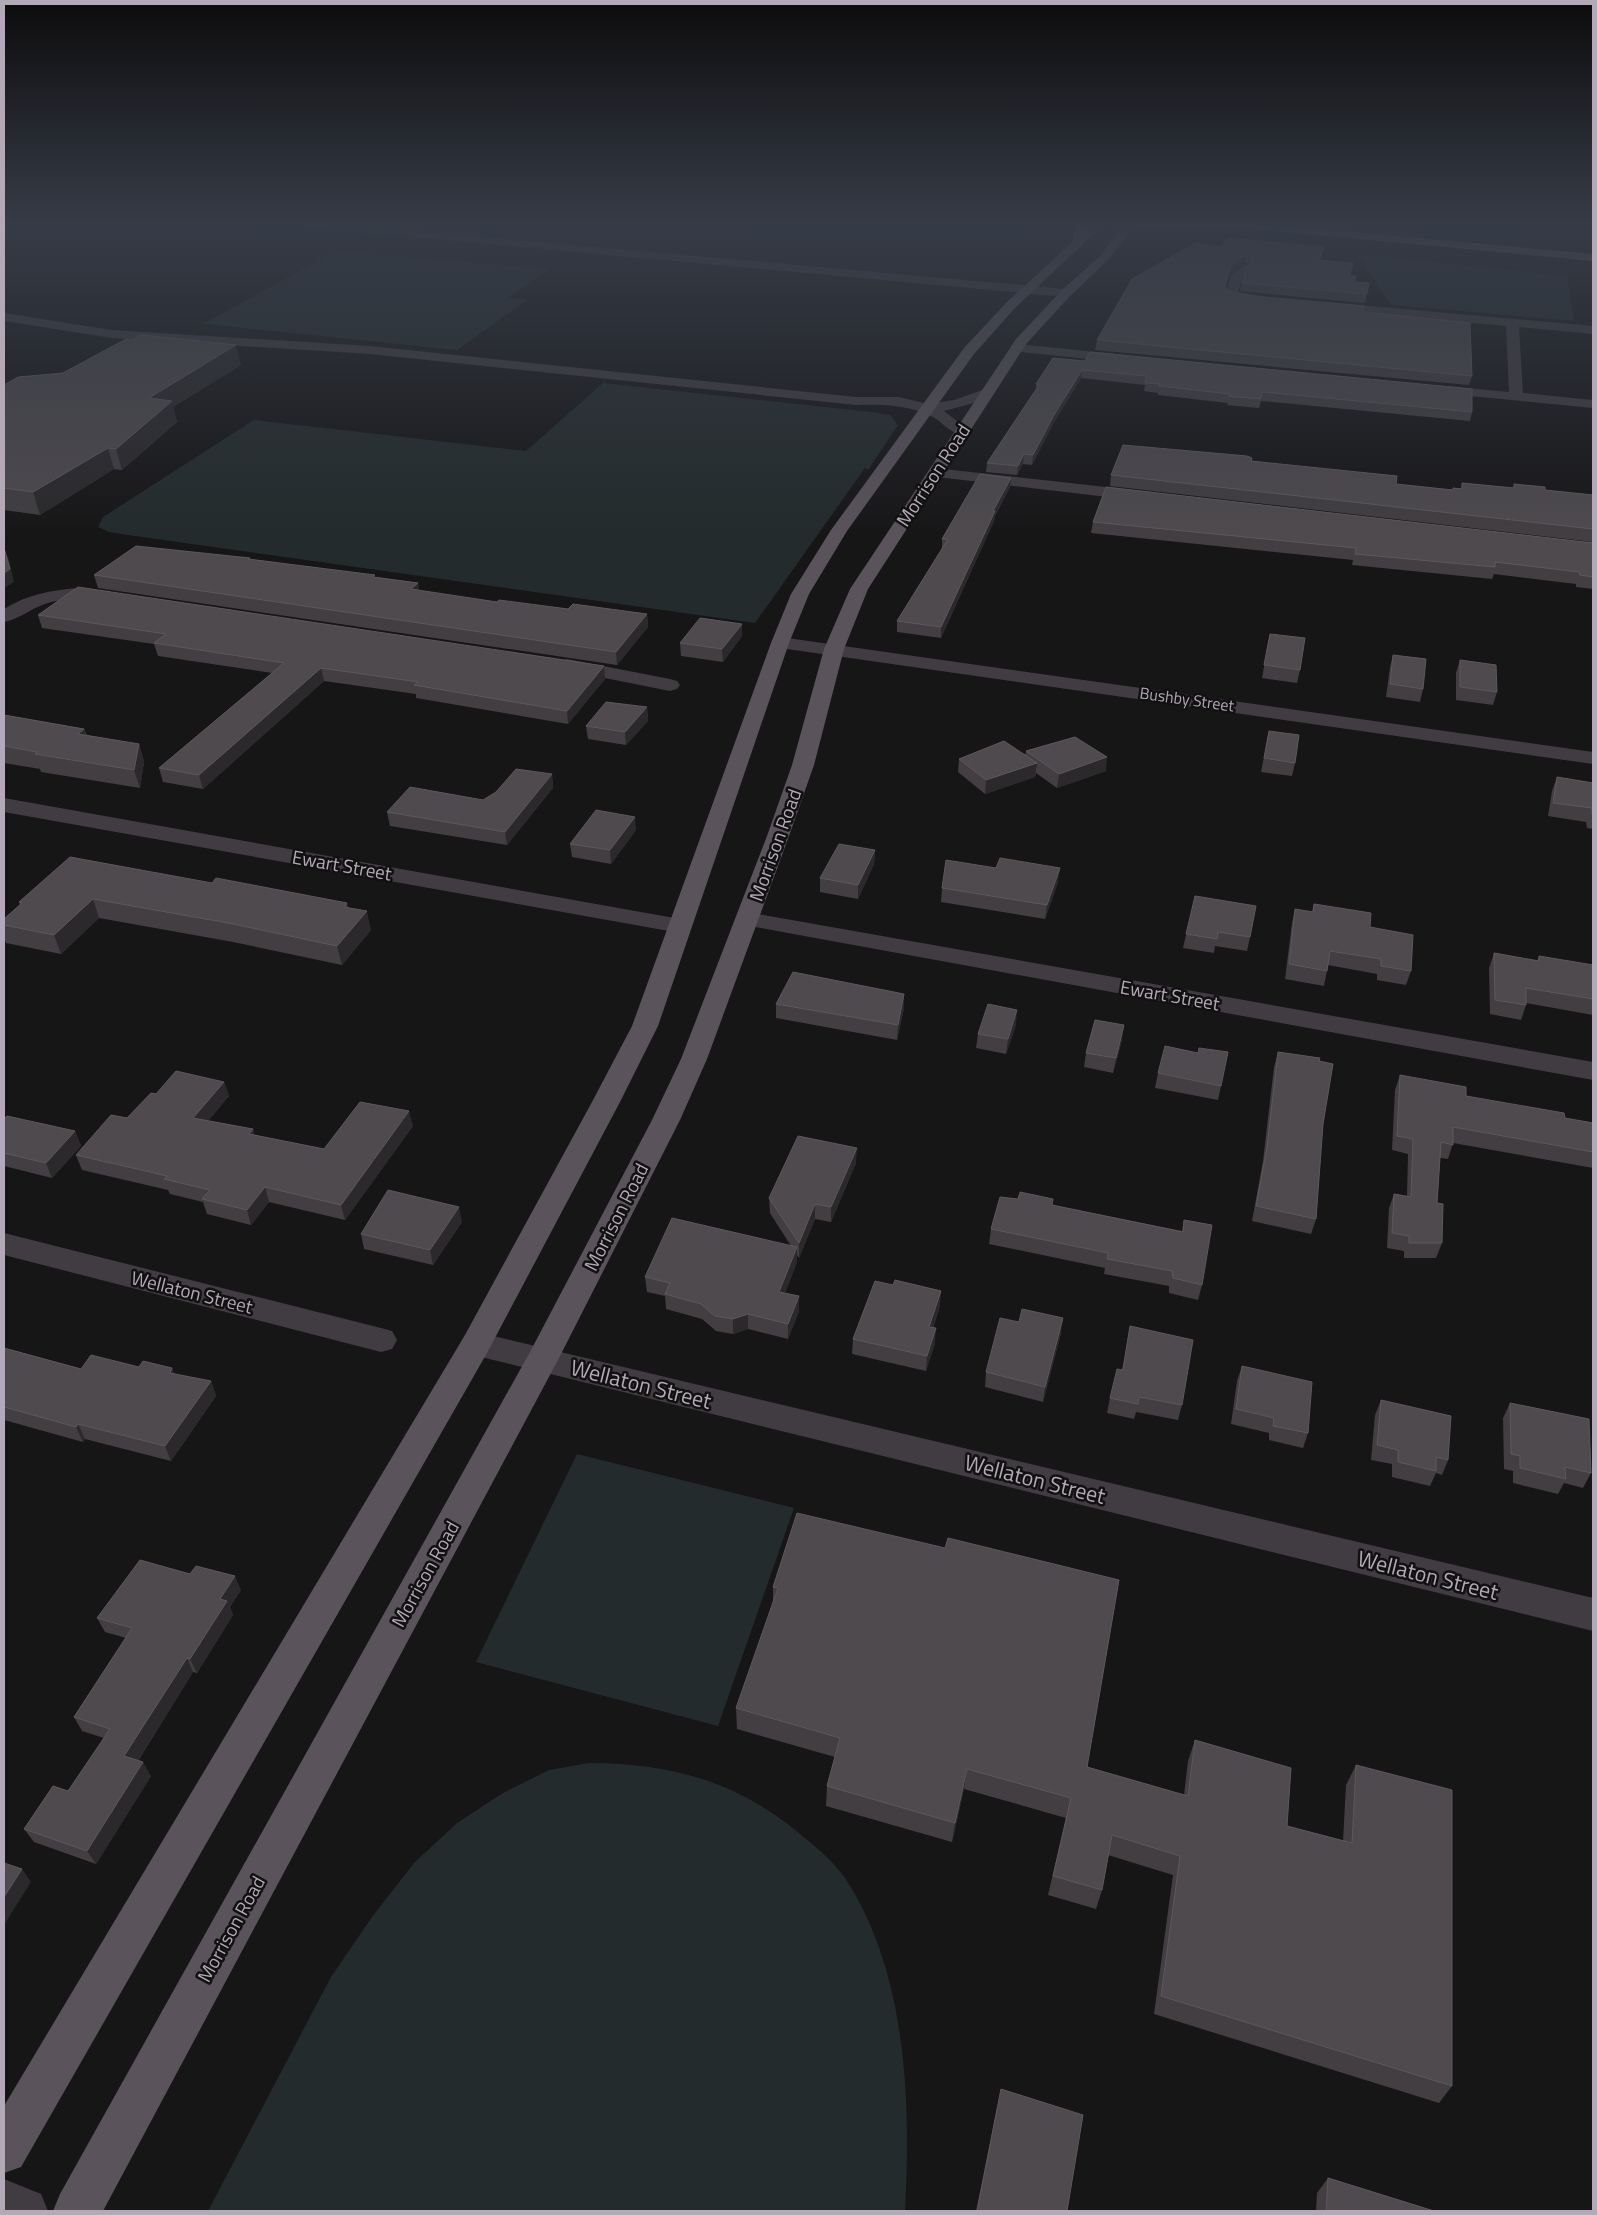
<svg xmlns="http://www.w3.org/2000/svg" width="1597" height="2215" viewBox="0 0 1597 2215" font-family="'Titillium Web',sans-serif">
<rect width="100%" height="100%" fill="#171617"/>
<!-- green -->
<path fill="#242b2c" d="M336 251 549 269 508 298 527 300 457 350 203 324Z
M1357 254 1567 276 1574 321 1391 305Z
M603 383 871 412 890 415 898 425 868 470 865 468 755 623 128 535 109 532 98 527 103 517 254 420 526 451Z
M577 1454 794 1508 718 1726 476 1662Z
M589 1763C664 1763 730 1779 790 1826 809 1841 831 1858 845 1878 907 1972 911 2102 905 2211H208L331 1977 372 1917 414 1863 457 1823 503 1793 549 1770Z"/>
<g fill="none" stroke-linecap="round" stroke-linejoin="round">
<!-- minor -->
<path fill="#413c41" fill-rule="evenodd" d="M298 224H338L1066 289 1072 293 1066 297 304 227Z
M1245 264 1251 268 1243 276 1238 292 1269 297 1271 300 1269 303 1231 299 1225 295 1231 275Z
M1325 302 1593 326V334L1519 327 1523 393 1593 400V408L1430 392 1428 389 1430 386 1435 385 1509 392 1506 326 1321 309 1319 306 1321 303Z
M4 313 112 330 370 346 856 397H899L928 404 954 400 988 388 995 392 977 402 944 411 966 428 968 431 966 434C953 437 944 423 933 417 910 405 882 404 856 405L370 354 112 338 4 321Z
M1017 344 1126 355 1133 359 1126 363 1012 351 1010 348 1012 345Z
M935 468 1142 491 1150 496 1142 501 929 476 927 473Z
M77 588 110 591 113 595 110 599C92 603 71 597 51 602 34 606 20 619 4 622V609C26 595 52 590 77 588Z
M780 637 1593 752V764L773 647 771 643 773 639Z
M567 659 670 679 677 681 680 685 677 689 670 691 560 669 557 665 560 661Z
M4 798 680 919 689 921 692 926 689 931 680 933 4 812Z
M747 912 1593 1062V1080L739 924 735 919 739 914Z
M4 1233 381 1328 392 1331 397 1340 392 1349 381 1352 4 1255Z
M476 1332 1593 1598V1631L465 1353 460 1344 465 1335Z
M4 2179 41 2194 48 2211H4Z"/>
<!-- primary -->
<path fill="#5a535b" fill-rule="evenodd" d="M1092 224H1104L1015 308 974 354 847 531 809 594 789 643 658 1026 620 1102 487 1353 21 2167 4 2173V2106L465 1335 592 1102 632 1026 771 643 791 594 831 530 964 348 1007 302Z
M1124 224H1136L1108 260 1070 296 1026 344 868 589 844 649 814 765 789 836 707 1059 680 1120 558 1360 103 2211H53L60 2194 530 1352 652 1120 681 1059 767 836 792 765 824 649 850 589 1016 339 1062 290 1100 256Z"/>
<!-- trunk -->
<path fill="#625b64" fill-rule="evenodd" d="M1072 224H1083L1086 228 1082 246 1078 247 1072 244 1074 228Z
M1124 224H1238L1232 227 1129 228 1125 227Z"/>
<!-- motorway -->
<path fill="#6b636d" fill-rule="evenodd" d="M1226 224H1265L1593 254V261L1232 227Z"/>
</g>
<!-- wall -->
<path fill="#423e42" d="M1324 247 1321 260 1353 263 1350 276 1354 282 1369 283 1365 303 1240 291 1242 283 1249 265 1245 262 1229 274 1225 287 1228 291 1253 296 1363 312 1472 376 1469 385 1095 350 1097 340 1220 248Z
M1053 358 1472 412 1470 421 1261 401 1259 408 1227 405 1228 403 1158 395V393L1144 391 1145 385 1081 378 1053 424 1032 465 1023 464 1017 475 986 472 987 463 1036 389V384Z
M241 365 173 407 177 422 122 470 114 469 40 515 4 510V385Z
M1251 461 1396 484 1453 490V488L1461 489 1462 483 1513 488 1514 484 1545 490 1593 495V542L1110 486 1111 475Z
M1011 478 1010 487 995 516 994 521 941 638 897 632V621L942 549V539Z
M1093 522 1593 542V589L1576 587V584L1494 574 1492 579 1352 565 1353 560 1091 533Z
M250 558V559L418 583 419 591 497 602 568 609 647 614 648 627 617 665 98 588 94 575Z
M38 615 604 666 605 679 568 724 416 698V694L324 681 203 789 163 782 159 768 272 673 158 656 154 644 42 628Z
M742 624V636L723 662 681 656 680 643Z
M1270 634 1300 670 1297 683 1262 678Z
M1393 655 1423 689 1420 702 1386 697 1390 667Z
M1460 660 1497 692 1493 705 1456 700V673Z
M647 707 648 721 626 745 588 739 586 726Z
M4 715 84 729 87 735 139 744 144 762 140 788 41 772 40 769 4 763Z
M1269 731 1295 763 1292 776 1261 772Z
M1026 751 1106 771 1057 788 1036 773 1035 777 985 794 958 772 959 759 1025 755Z
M552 774 553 788 507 845 390 826 387 812 483 800Z
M1557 777 1593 783V829L1587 828 1586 822 1548 816 1552 791Z
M636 830 611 864 572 857 570 844Z
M875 850 874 864 858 899 820 892V878Z
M1058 882 1045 919 941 902 942 888Z
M212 883 347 903 348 908 371 930 342 965 233 942 99 918 61 954 6 943 4 937V919L20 905 19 902Z
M1195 896 1250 937 1247 951 1215 946 1214 953 1183 948Z
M1314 904 1370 927 1411 971 1406 985 1377 980V974L1328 965 1324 986 1285 979 1292 923 1295 909 1312 912Z
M1494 953 1537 961 1539 956 1593 965V1015L1526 1003V1005L1521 1020 1490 1014 1489 968Z
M776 1004 904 1008 897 1040 776 1018Z
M1016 1025 1006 1054 976 1048 978 1034Z
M1122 1040 1113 1073 1084 1067 1086 1053Z
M1278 1052 1319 1061 1323 1124 1316 1219 1311 1234 1252 1221 1263 1161 1274 1067Z
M1158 1073 1221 1086 1218 1100 1155 1088Z
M1400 1075 1466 1096 1565 1118 1593 1123V1168L1453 1143 1448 1159 1440 1158 1437 1203 1442 1243 1436 1258H1404V1251L1387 1248 1389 1208 1394 1194 1407 1196 1408 1154 1392 1150 1395 1090Z
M224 1082 229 1096 208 1121 253 1129 254 1135 324 1149 413 1126 345 1220 269 1202 251 1225 207 1214 203 1202 170 1194 168 1190 82 1170 76 1155 127 1118 156 1094Z
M4 1119 75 1131 81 1146 52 1178 4 1166Z
M856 1163 831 1222 815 1219 799 1258 797 1255V1262L785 1293 799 1311 788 1339 748 1329 733 1334 716 1331 702 1319 666 1309 665 1296 647 1292 645 1277 791 1246 770 1213 769 1198Z
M1052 1205 1182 1231 1184 1220 1202 1285 1198 1300 1169 1293V1286L1104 1274 1105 1268 989 1244 991 1229Z
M462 1222 433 1265 364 1249 361 1234Z
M940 1306 933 1328 935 1343 926 1371 852 1354 853 1339Z
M1130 1326 1182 1405 1178 1420 1136 1412 1134 1419 1107 1413 1110 1398 1122 1370Z
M1061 1333 1043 1402 985 1387 986 1372Z
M4 1348 81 1369 139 1367 172 1368 174 1374 211 1381 216 1396 171 1461 85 1439 83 1442 4 1420Z
M1242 1366 1308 1433 1303 1448 1269 1440V1433L1231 1424 1237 1381Z
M1381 1400 1448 1460 1442 1475 1436 1473 1430 1486 1392 1477V1464L1371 1460 1375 1415Z
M1510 1403 1591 1473 1583 1488 1564 1483 1558 1494 1513 1483V1471L1504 1469 1503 1418Z
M797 1513 1087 1767 1184 1795 1188 1761 1195 1740 1287 1826 1343 1841 1346 1785 1356 1765 1452 2086 1439 2103 1154 2014 1173 1875 1108 1855 1102 1890 1096 1909 1048 1895 1066 1818 964 1789 952 1842 826 1806 827 1786 835 1757 737 1729 736 1708 773 1602V1587Z
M241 1590 230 1607 233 1615 197 1673 193 1672 138 1761 151 1776 96 1864 34 1842 24 1829 68 1791 104 1738 82 1731 74 1717 126 1638 105 1632 97 1618Z
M1001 2089 1067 2211H976Z
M1328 2178 1434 2211H1316L1317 2193Z"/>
<!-- shaded-wall -->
<path fill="#2b292b" d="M1246 254 1245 262 1229 274 1223 294 1225 286 1231 266Z
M236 345 241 365 173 407 177 422 122 470 116 449 149 398Z
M1082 370 1081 378 1053 424 1032 465 1033 455 1054 415Z
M108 448 114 469 40 515 33 492Z
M1024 454 1023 464 1017 475 1018 466Z
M1011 478 1010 487 995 516 994 521 941 638V627L993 511Z
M4 548 9 560 14 582 4 588Z
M418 583 420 595 411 589Z
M647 614 648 627 617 665 616 652Z
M742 624V636L723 662 722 649Z
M604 666 605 679 568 724 567 711Z
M321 668 324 681 203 789 199 775Z
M647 707 648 721 626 745 625 732Z
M84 729 90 747 78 734Z
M139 744 144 762 140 788 134 770Z
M1107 757 1106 771 1057 788 1059 774Z
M1037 763 1035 777 985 794 986 780Z
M552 774 553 788 507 845 505 832Z
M635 817 636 830 611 864 610 850Z
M875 850 874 864 858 899V885Z
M1060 868 1058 882 1045 919 1047 905Z
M93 899 99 918 61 954 54 935Z
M367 911 371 930 342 965 337 946Z
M904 994V1008L897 1040 898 1025Z
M1017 1010 1016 1025 1006 1054 1008 1039Z
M1124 1025 1122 1040 1113 1073 1116 1058Z
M224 1082 229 1096 198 1133 193 1118Z
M409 1111 413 1126 345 1220 341 1205Z
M253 1129 257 1144 249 1134Z
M75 1131 81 1146 52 1178 46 1163Z
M857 1148 856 1163 831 1222V1207Z
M265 1187 269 1202 251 1225 247 1210Z
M815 1204V1219L799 1258V1243Z
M459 1207 462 1222 433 1265 430 1250Z
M797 1247V1262L780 1307 779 1292Z
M941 1291 940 1306 928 1342 929 1327Z
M799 1296V1311L788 1339V1324Z
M748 1314V1329L733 1334V1319Z
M1063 1318 1061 1333 1043 1402 1045 1387Z
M936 1328 935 1343 926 1371 927 1356Z
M172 1368 178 1383 170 1373Z
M211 1381 216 1396 171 1461 165 1446Z
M78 1424 85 1439 83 1442 76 1427Z
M235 1576 241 1590 230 1607 233 1615 197 1673 190 1659 220 1599Z
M187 1658 193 1672 132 1770 124 1756Z
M143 1762 151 1776 96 1864 87 1851Z
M967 1769 964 1789 952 1842 955 1823Z
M22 1869 31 1882 4 1925V1897Z"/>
<!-- building -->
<path fill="#4e4a4e" stroke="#5e585e" d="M1228 238 1324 247 1319 260 1353 263 1349 276H1356L1354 282 1369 283 1367 294 1242 283 1246 268 1254 259 1246 254 1231 266 1225 286 1228 291 1253 296 1364 306 1363 312 1470 323 1472 376 1097 340 1132 279 1196 243 1220 248Z
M142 335 236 345 149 398 172 401 116 449 108 448 33 492 4 488V385L18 377 63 373 126 339 132 340Z
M1090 352 1472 389V412L1263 392 1260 399 1229 396 1230 394 1159 386 1160 384 1145 383 1147 376 1082 370 1054 415 1033 455 1024 454 1018 466 987 463 1039 385 1036 384 1053 358 1085 361Z
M1123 445 1247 456 1252 458 1251 461 1397 476 1396 484 1453 490V488L1462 489V483L1514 488V484L1545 487V490L1593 495V529L1111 475Z
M980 474 1011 478 993 511H995L941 627 897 621 948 539H942Z
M1106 487 1593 543V577L1580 575 1579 572 1495 562V567L1355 554 1356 548 1093 522Z
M136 546 250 558 248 559 375 575 373 577 418 583 411 589 497 602 499 600 568 609 573 604 647 614 616 652 94 575Z
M4 548 10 569 4 573Z
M78 587 604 666 567 711 414 685 418 682 321 668 199 775 159 768 284 663 154 643 166 634 38 615Z
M700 618 742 624 722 649 680 643Z
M1270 634 1305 638 1300 670 1264 665Z
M1393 655 1426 659 1423 689 1390 684Z
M1460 660 1496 665 1497 692 1460 687Z
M606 702 647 707 625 732 586 726Z
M4 715 84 729 78 734 139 744 134 770 35 754 37 752 4 746Z
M1269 731 1299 735 1295 763 1264 758Z
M1075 737 1107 757 1059 774 1026 751Z
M1004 741 1037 763 986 780 959 759Z
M516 769 552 774 505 832 387 812 410 787 483 800 496 792Z
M1557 777 1593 783V815L1592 814V808L1553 803Z
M596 810 635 817 610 850 570 844Z
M839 844 875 850 858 885 820 878Z
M70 857 212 883 216 878 347 903 344 907 367 911 337 946 228 923 93 899 54 935 4 925V919L22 903 19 902Z
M1000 858 1060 868 1047 905 942 888 946 860 996 868Z
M1195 896 1256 906 1250 937 1218 932 1217 939 1186 934Z
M1314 904 1371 913 1370 927 1413 935 1411 971 1381 966V959L1330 951 1327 971 1289 964 1295 909 1313 912Z
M1494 953 1539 961V956L1593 965V999L1526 988V1005L1495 1000Z
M793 972 904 994 898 1025 776 1004Z
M988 1004 1017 1010 1008 1039 978 1034Z
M1095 1020 1124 1025 1116 1058 1086 1053Z
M1165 1046 1198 1053 1199 1048 1228 1052 1221 1086 1158 1073Z
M1278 1052 1320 1058 1319 1061 1333 1064 1323 1124 1316 1219 1256 1206 1267 1147Z
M176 1071 224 1082 193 1118 253 1129 249 1134 324 1149 360 1102 409 1111 341 1205 265 1187 247 1210 202 1199 210 1190 164 1179 167 1176 76 1155 111 1115 127 1118 151 1093 156 1094Z
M1400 1075 1466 1087V1096L1564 1113 1565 1118 1593 1123V1152L1453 1127V1145L1441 1142 1437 1203 1443 1204 1442 1243H1409V1236L1392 1233 1394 1194 1411 1197 1413 1139 1397 1136Z
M7 1116 75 1131 46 1163 4 1153V1119Z
M798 1136 857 1148 831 1207 815 1204 799 1243 769 1198Z
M388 1190 459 1207 430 1250 361 1234Z
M1020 1192 1053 1199 1052 1205 1183 1232 1184 1220 1212 1225 1202 1285 1173 1278 1172 1271 1107 1259 1108 1253 991 1229 1000 1197 1018 1199Z
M672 1218 797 1247 779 1292 799 1296 788 1324 748 1314 733 1319 715 1316 701 1304 665 1294 670 1283 645 1277Z
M895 1280 941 1291 929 1327 936 1328 927 1356 853 1339 875 1281 893 1285Z
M1022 1309 1063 1318 1045 1387 986 1372 1000 1318 1019 1322Z
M1130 1326 1193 1340 1182 1405 1139 1397 1138 1404 1110 1398 1117 1369 1123 1370Z
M4 1348 81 1369 91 1355 139 1367 143 1361 172 1368 170 1373 211 1381 165 1446 78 1424 76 1427 4 1407Z
M1242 1366 1312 1382 1308 1433 1273 1426 1274 1418 1236 1409Z
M1381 1400 1451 1416 1448 1460 1436 1457V1471L1398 1462V1450L1377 1445Z
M1510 1403 1589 1419 1591 1473 1565 1467 1566 1479 1520 1468V1456L1511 1454Z
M797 1513 945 1548 948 1538 1119 1580 1087 1767 1188 1796 1195 1740 1291 1768 1287 1826 1352 1843 1356 1765 1452 1790V2086L1161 1996 1180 1856 1112 1835 1102 1890 1053 1876 1071 1798 967 1769 955 1823 827 1786 840 1738 736 1708 778 1588 773 1587Z
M140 1560 190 1574 196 1566 235 1576 220 1599 227 1601 190 1659 187 1658 124 1756 143 1762 87 1851 24 1829 53 1786 68 1791 110 1729 74 1717 132 1628 97 1618Z
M4 1863 22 1869 4 1897Z
M1001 2089 1083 2115 1067 2211H977Z
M1328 2178 1434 2211H1326Z"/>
<!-- sky -->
<linearGradient id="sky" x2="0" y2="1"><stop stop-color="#0d0c0d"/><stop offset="0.42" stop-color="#363c47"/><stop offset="1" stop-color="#363c47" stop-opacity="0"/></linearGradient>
<rect width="1597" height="534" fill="url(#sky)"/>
<g text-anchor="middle" stroke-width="5" stroke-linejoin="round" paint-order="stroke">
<!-- far-street labels -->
<g font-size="16" fill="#b4a9b6" stroke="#121112">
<text transform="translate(1187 699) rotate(8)" y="6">Bushby Street</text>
</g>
<!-- street labels -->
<g font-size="19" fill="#b4a9b6" stroke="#121112">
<text transform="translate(933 475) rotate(-57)" y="7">Morrison Road</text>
<text transform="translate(775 845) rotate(-70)" y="7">Morrison Road</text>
<text transform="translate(342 865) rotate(10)" y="7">Ewart Street</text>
<text transform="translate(1170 995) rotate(10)" y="7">Ewart Street</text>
<text transform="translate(616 1217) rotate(-63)" y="7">Morrison Road</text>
<text transform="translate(192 1292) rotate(14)" y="7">Wellaton Street</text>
<text transform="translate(425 1574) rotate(-61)" y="7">Morrison Road</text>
<text transform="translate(231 1929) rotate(-61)" y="7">Morrison Road</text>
</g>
<!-- near-street labels -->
<g font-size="22" fill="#b4a9b6" stroke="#121112">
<text transform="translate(641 1384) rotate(14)" y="8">Wellaton Street</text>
<text transform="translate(1035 1479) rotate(14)" y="8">Wellaton Street</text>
<text transform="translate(1428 1575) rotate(14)" y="8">Wellaton Street</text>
</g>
</g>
<!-- border -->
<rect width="1597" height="2215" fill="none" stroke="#b4a9b6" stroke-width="10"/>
</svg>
